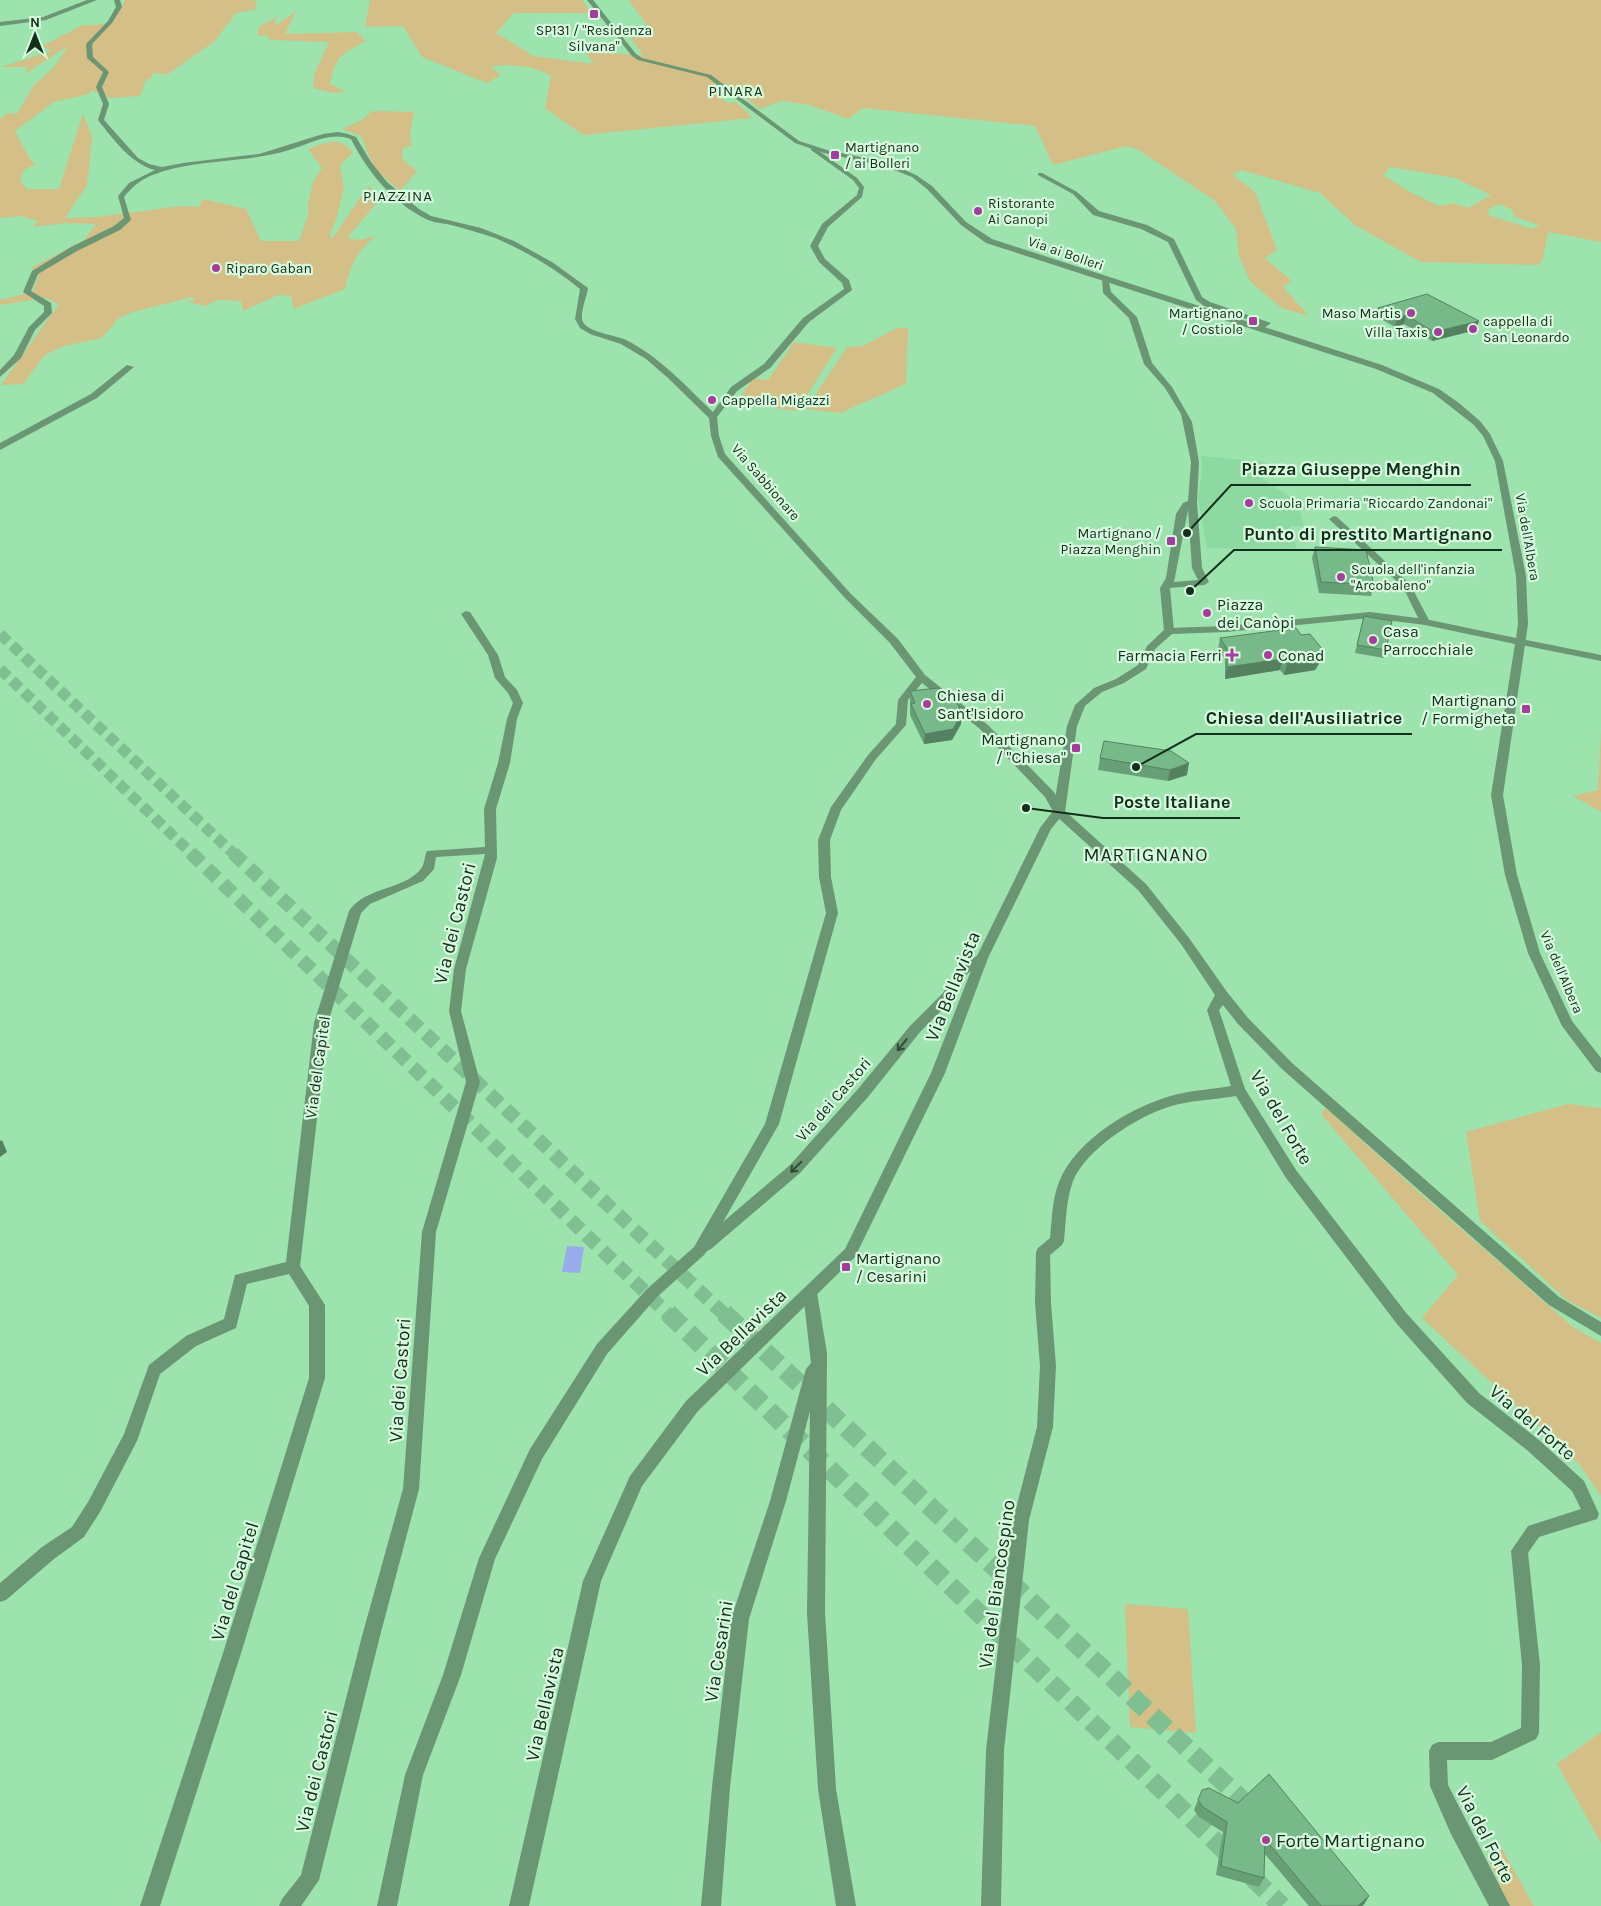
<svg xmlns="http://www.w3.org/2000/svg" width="1601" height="1906" viewBox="0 0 1601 1906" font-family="Karla,sans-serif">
<rect width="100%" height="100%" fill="#9ce3ae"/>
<!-- built -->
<path fill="#8cdaa1" d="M1201 456 1265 462 1263 479 1308 509V510L1300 511 1304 526H1290L1297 550 1207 548 1198 498 1202 469Z"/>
<!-- green -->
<path fill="#d4c086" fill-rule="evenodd" d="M125 0H255L257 9 236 13 215 41 168 74 152 73V78L146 80 140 96 109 98 91 90 89 94 54 102 15 131C21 142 27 156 35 164L24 170 20 180 27 189H59L83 113 92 138 87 185 65 218 97 217 181 206 198 207 204 199 246 209 261 241H299L309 212 308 204 313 182 322 168 308 149C327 143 337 135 353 152L340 166 344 187 337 217 330 235 332 239 368 186 380 199 347 238 359 240 376 236C355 254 352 262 345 289L294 309 291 296 278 295 243 311 241 301 217 300 205 306 186 302 196 300 192 297 130 313 119 318 102 338 64 346 45 355 23 384 1 385 59 304 46 298 0 305V300L32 292 39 276 31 268 84 240 96 224 66 223 33 227 38 221 21 216 0 218V119L8 113 17 114 34 85 54 67 68 46 25 74 27 67H1L51 51 42 46 83 25 112 24Z
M370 0H582L591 13H514L496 33 534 56 594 64 585 52 643 55 630 37 648 26 628 0H1601V242L1548 232 1543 259 1539 265 1421 262 1356 226 1320 193 1241 170 1233 175 1255 192 1277 250 1265 258 1292 281 1283 287 1309 316 1281 308 1250 281 1239 256 1236 229 1214 200 1137 149 1126 146 1053 165 1035 126 863 108 849 119 809 105 782 101 760 109 727 84 707 86 728 103 736 102 753 118 583 135 545 108 551 76C535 66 510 63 491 67L501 75 487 83 422 57 403 26 365 27ZM1390 167 1455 178 1491 195 1468 208 1453 203 1439 206 1410 192 1383 175ZM1500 204 1511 209 1515 217 1539 225 1532 229 1488 215 1489 209Z
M296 11 285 34 357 32 366 41C342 54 335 56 330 84L346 92 333 93 313 88 314 75 329 42 270 40 267 35 257 36 259 27 278 16 274 23 278 24Z
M372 111 414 112 410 134 412 145 402 149 403 160 417 171 400 191 374 168 361 136 342 129 362 120Z
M897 328H908L906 384 840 413 806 409 847 347 863 346Z
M794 342 837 348 797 411 737 402 753 378 768 380Z
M1601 731V812L1573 796 1598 790Z
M1568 1104 1601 1108V1318L1568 1301 1480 1221 1466 1132Z
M1326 1108 1421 1194 1573 1327 1601 1343V1496L1579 1464 1422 1318 1458 1275 1321 1114Z
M1125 1604 1188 1609 1196 1733 1130 1727Z
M1601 1732V1843L1557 1764Z
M1502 1849 1534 1906H1510L1486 1855Z"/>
<!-- water -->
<path fill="#98abeb" d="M567 1246 584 1247 580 1273 562 1272Z"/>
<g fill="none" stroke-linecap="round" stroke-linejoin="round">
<!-- trunk-tunnel-far2 -->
<path stroke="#80bf91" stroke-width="11" stroke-dasharray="11 5.5" stroke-linecap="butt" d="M0 634 234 854
M0 669 192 854"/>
<!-- trunk-tunnel-far1 -->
<path stroke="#80bf91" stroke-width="14" stroke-dasharray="14 8" stroke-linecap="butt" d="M191 853 669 1315
M233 853 725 1315"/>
<!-- trunk-tunnel -->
<path stroke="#80bf91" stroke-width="19" stroke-dasharray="19 9" stroke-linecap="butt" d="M668 1313 1282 1906
M724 1313 1254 1811"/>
<!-- minor -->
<path fill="#6a9674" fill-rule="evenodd" d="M87 0H97L46 20 0 26V22L43 17Z
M114 0H120L122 7 112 23 92 44 93 57 109 72 102 87 109 104 104 120 138 158 149 164 162 167 183 163 259 154 323 134 338 132 348 134 356 137 371 162 387 182 419 209 431 216 481 228 514 241 552 262 588 288C587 297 579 314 583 322 589 333 616 335 626 340 660 357 686 386 713 412L731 387 764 364 803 318 844 289 842 283 819 262 810 246 822 224 857 195 859 188 853 180 811 150V148H815L857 178 864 187 862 197 828 227 818 246 825 259 849 280 852 290 809 322 770 368 737 391 717 417 719 436 725 454 851 594 898 639 925 675 988 725 1054 792 1064 810 1146 884 1189 938 1227 992 1248 1018 1292 1063 1559 1297 1601 1322V1336L1549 1305 1282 1069 1238 1024 1223 1005 1219 1010 1245 1089 1296 1170 1407 1314 1479 1393 1539 1440 1584 1481 1599 1514 1597 1519 1539 1537 1528 1553 1540 1665 1539 1733 1536 1739 1492 1760H1447L1448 1785 1510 1906H1489L1451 1834 1430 1786 1429 1751 1432 1745 1438 1742H1491L1521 1728 1522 1665 1511 1551 1528 1526 1581 1509 1572 1491 1527 1450 1467 1403 1397 1324 1286 1178 1236 1096C1213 1100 1189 1100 1168 1107 1137 1117 1086 1149 1073 1181 1066 1200 1066 1221 1064 1241L1062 1245 1050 1255 1051 1303 1056 1366 1053 1427 1029 1520 1004 1750 1001 1906H981L986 1750 1013 1520 1037 1427 1040 1366 1035 1303 1036 1252 1038 1248 1050 1238C1052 1219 1052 1200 1059 1182 1076 1139 1135 1104 1178 1094 1195 1090 1214 1089 1231 1086L1207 1010 1215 995 1181 944 1138 890 1055 815 1045 797 980 729 922 683 908 700 906 725 876 759 841 810 830 840 831 877 838 913 779 1124 723 1222 790 1165 858 1089 910 1026 943 993 959 968 978 955H986L988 958 967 974 953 999 920 1032 868 1097 800 1173 711 1249 707 1251 704 1255 657 1297 607 1354 542 1459 495 1559 461 1675 423 1775 397 1906H377L405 1775 443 1675 479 1558 530 1449 597 1344 647 1289 694 1247 765 1124 826 913 819 877 818 840 831 807 868 755 896 724 898 700 916 677 890 643 845 598 718 457 711 436 709 418 668 378 646 359 621 344 590 334 580 328 575 319 580 289C554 268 526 251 495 238 481 233 466 229 451 225 443 223 433 223 426 219 393 203 367 171 351 139 329 131 310 144 289 150 244 164 193 158 150 176 139 181 131 188 124 197L131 220 120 230 77 251 38 274 31 291 51 303 52 313 35 330 21 358 0 377V370L14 355 29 327 44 312V306L23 292 32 271 71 247 114 226 124 218 118 196 129 183 155 170C131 164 113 139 98 120L103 104 96 87 103 72 87 58 86 44 108 21 116 7Z
M1038 173H1042L1077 192 1099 211 1147 225 1174 239 1202 297 1210 302 1271 323 1263 329H1257L1256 327 1260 323 1204 306 1196 300 1168 242 1141 229 1093 215 1073 194 1038 175Z
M1102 277H1108L1111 292 1137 317 1152 363 1172 387 1192 422 1199 462 1197 503 1202 568 1209 582 1204 585 1170 588 1174 631 1169 634 1164 631 1160 588 1166 578 1176 514 1183 503 1188 501 1191 462 1181 414 1165 388 1144 364 1129 318 1103 293ZM1188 510 1192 568 1198 580 1174 582Z
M127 365 134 367 97 398 0 450V443L91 394Z
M1334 516 1337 517 1410 584 1430 622 1429 624H1421L1403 587 1331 521 1329 519Z
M466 611 470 612 498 655 505 677 517 690 523 703 517 719 510 763 496 809 497 858 466 969 461 1011 480 1082 436 1232 419 1489 380 1636 319 1880 301 1906H279L282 1899 301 1875 362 1636 403 1489 422 1232 466 1082 449 1011 454 969 485 854 436 857 434 869 423 881 370 904 361 913 328 1023 300 1266 325 1305V1378L242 1650 160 1906H140L224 1650 309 1378V1306L289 1274 247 1284 236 1328 196 1346 160 1374 137 1441 100 1512 84 1537 54 1559 6 1600 0 1602V1583L42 1547 72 1527 88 1502 124 1434 149 1365 186 1336 224 1319 235 1275 286 1262 314 1023 349 911C365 887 403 890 420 870 425 865 424 857 427 851L485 847 484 809 498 763 507 719 513 703 508 693 495 678 488 655 461 614Z
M1521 639 1601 655V661L1517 644V640Z
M810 1287 815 1289 817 1293 827 1353 825 1613 836 1789 856 1906H836L818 1789 807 1613 810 1411 786 1501 749 1619 730 1787 721 1906H701L712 1787 731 1619 770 1501 806 1369 811 1363 803 1293 805 1289Z"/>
<!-- tertiary -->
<path fill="#6a9674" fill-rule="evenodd" d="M587 0H593L636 54 642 58 711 75 799 141 827 150 889 163 916 175 932 186 966 222 992 239 1382 365 1439 389 1459 403 1480 421 1490 434 1503 461 1526 576 1528 624 1503 795 1517 875 1540 953 1572 1021 1601 1058V1073L1596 1071 1562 1026 1528 953 1505 875 1491 795 1515 644 1425 625 1370 618 1226 632 1172 634 1155 649 1146 669 1124 683 1102 692 1085 706 1077 726 1065 812 1051 829 988 958 945 1073 855 1257 698 1411 642 1486 601 1581 529 1906H509L583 1581 630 1476 686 1401 845 1249 931 1073 976 958 1040 828 1053 811 1067 726 1075 705 1094 688 1116 679 1138 665 1147 646 1165 629 1169 628 1226 626 1370 612 1425 619 1516 638 1518 624 1516 576 1495 461 1483 436 1474 425 1433 393 1376 369 986 243 961 225 927 189 912 177 884 166 824 153 795 143 707 77 638 60 632 56Z"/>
</g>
<!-- wall -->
<path fill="#679f76" d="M1378 308 1476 330 1432 341 1404 324 1395 327 1376 316Z
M1315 547 1374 585 1371 596 1319 593 1312 558Z
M1364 616 1386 650 1384 658 1355 653Z
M1220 638 1320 662 1315 670 1284 675 1280 670 1225 679V660L1218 650Z
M910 691 946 699 961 724 952 740 924 744 910 715Z
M1104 741 1187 775 1168 781 1098 770 1100 758Z
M1202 1790 1369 1896 1364 1905 1362 1906H1309L1264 1853V1878L1259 1887 1216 1875 1223 1832 1199 1817 1194 1810Z"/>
<!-- shaded-wall -->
<path fill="#548260" d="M1406 315 1404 324 1395 327 1397 318Z
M1479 321 1476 330 1432 341 1434 332Z
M1323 650 1320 662 1315 670 1284 675 1287 664Z
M1283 659 1280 670 1225 679 1227 667Z
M962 713 961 724 952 740 924 744 925 734Z
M1189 763 1187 775 1168 781 1170 770Z
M2 1140 7 1152 0 1157V1141Z
M1369 1896 1362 1906H1358Z"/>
<!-- building -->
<path fill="#78b989" stroke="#548260" d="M1427 294 1479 321 1434 332 1406 315 1397 318 1378 308Z
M1315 547 1366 550 1374 585 1321 582Z
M1364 616 1392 621 1386 650 1357 645Z
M1296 628 1301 635 1310 634 1323 650 1318 659 1287 664 1283 659 1227 667V649L1220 638Z
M938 688 943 691 946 699 952 698 956 701 962 713 953 729 925 734 911 704 915 703 910 691Z
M1104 741 1171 751 1189 763 1170 770 1100 758Z
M1269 1774 1369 1896 1358 1906H1321L1265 1839 1264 1878 1221 1866 1227 1822 1203 1807 1198 1800 1202 1790 1209 1788 1238 1803Z"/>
<!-- one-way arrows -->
<defs><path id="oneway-shaft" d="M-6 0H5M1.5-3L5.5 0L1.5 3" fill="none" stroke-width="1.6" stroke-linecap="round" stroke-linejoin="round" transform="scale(1.25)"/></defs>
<g stroke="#2c4e36">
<use href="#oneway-shaft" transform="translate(902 1045) rotate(129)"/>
<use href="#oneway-shaft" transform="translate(796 1167) rotate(135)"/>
</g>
<!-- markers -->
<g fill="#a63c9d" stroke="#d8fbdf" stroke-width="2">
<rect x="589" y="9" width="10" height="10" rx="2.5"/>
<rect x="830" y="150" width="10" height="10" rx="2.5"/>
<circle cx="978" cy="211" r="5"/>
<circle cx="216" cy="268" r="5"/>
<circle cx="1411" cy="313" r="5"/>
<rect x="1248" y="316" width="10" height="10" rx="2.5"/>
<circle cx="1473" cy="329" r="5"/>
<circle cx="1438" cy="332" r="5"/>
<circle cx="712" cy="400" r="5"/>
<circle cx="1249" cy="503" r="5"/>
<rect x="1166" y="536" width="10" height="10" rx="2.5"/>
<circle cx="1341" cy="577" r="5"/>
<circle cx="1207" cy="613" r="5"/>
<circle cx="1373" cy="640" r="5"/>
<path d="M1229.5 647.5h5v5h5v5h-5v5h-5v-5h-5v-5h5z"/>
<circle cx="1268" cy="655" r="5"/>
<circle cx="927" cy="704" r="5"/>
<rect x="1521" y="704" width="10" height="10" rx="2.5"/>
<rect x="1071" y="743" width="10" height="10" rx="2.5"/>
<rect x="841" y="1262" width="10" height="10" rx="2.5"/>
<circle cx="1266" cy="1840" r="5"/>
</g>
<g text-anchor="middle" stroke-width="4.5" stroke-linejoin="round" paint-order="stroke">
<!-- far-poi labels -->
<g font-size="14" fill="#122f1b" stroke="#d8fbdf" text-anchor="start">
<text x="594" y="35" text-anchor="middle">SP131 / "Residenza<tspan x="594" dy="16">Silvana"</tspan></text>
<text x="845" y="152">Martignano<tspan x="845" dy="16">/ ai Bolleri</tspan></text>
<text x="988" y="208">Ristorante<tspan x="988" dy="16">Ai Canopi</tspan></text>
<text x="226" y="273">Riparo Gaban</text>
<text x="1243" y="318" text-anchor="end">Martignano<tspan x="1243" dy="16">/ Costiole</tspan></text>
<text x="1401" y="318" text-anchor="end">Maso Martis</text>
<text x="1483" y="326">cappella di<tspan x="1483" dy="16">San Leonardo</tspan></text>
<text x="1428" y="337" text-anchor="end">Villa Taxis</text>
<text x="722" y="405">Cappella Migazzi</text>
<text x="1259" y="508">Scuola Primaria "Riccardo Zandonai"</text>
<text x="1161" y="538" text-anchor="end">Martignano /<tspan x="1161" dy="16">Piazza Menghin</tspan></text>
<text x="1351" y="574">Scuola dell'infanzia<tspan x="1351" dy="16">"Arcobaleno"</tspan></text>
</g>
<!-- far-street labels -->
<g font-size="14" fill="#122f1b" stroke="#d8fbdf">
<text transform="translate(1066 253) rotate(19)" y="5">Via ai Bolleri</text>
<text transform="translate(766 482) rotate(49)" y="5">Via Sabbionare</text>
<text transform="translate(1528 537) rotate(80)" y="5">Via dell'Albera</text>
<text transform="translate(1562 972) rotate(67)" y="5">Via dell'Albera</text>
</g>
<!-- far-neighbourhood labels -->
<g font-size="15" letter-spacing="1" fill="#122f1b" stroke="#d8fbdf">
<text x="736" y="96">PINARA</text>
<text x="398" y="201">PIAZZINA</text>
</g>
<!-- poi labels -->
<g font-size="16" fill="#122f1b" stroke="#d8fbdf" text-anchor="start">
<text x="1217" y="610">Piazza<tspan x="1217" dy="18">dei Canòpi</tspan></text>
<text x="1383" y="637">Casa<tspan x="1383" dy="18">Parrocchiale</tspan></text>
<text x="1222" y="661" text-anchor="end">Farmacia Ferri</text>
<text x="1278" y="661">Conad</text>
<text x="937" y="701">Chiesa di<tspan x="937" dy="18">Sant'Isidoro</tspan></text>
<text x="1516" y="706" text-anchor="end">Martignano<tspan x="1516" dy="18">/ Formigheta</tspan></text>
<text x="1066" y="745" text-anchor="end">Martignano<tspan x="1066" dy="18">/ "Chiesa"</tspan></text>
<text x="856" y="1264">Martignano<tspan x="856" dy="18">/ Cesarini</tspan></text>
</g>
<!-- street labels -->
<g font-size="16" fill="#122f1b" stroke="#d8fbdf">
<text transform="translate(317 1067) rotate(-82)" y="6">Via del Capitel</text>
<text transform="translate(833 1099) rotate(-49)" y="6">Via dei Castori</text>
</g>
<!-- quarter labels -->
<g font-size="19" letter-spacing="1" fill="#122f1b" stroke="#d8fbdf">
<text x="1146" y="861">MARTIGNANO</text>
</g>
<!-- near-street labels -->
<g font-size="19" fill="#122f1b" stroke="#d8fbdf">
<text transform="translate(454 923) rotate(-76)" y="7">Via dei Castori</text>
<text transform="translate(952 986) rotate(-68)" y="7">Via Bellavista</text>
<text transform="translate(1282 1117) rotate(60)" y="7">Via del Forte</text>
<text transform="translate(741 1332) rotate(-44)" y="7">Via Bellavista</text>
<text transform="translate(399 1380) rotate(-86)" y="7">Via dei Castori</text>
<text transform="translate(1533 1422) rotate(40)" y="7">Via del Forte</text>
<text transform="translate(234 1581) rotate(-73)" y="7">Via del Capitel</text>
<text transform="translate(996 1584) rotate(-82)" y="7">Via del Biancospino</text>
<text transform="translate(718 1651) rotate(-81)" y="7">Via Cesarini</text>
<text transform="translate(544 1704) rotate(-77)" y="7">Via Bellavista</text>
<text transform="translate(316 1771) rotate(-76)" y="7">Via dei Castori</text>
<text transform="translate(1486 1834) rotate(63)" y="7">Via del Forte</text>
</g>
<!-- near-poi labels -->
<g font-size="19" fill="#122f1b" stroke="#d8fbdf" text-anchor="start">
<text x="1276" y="1847">Forte Martignano</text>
</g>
</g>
<!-- callouts -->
<path fill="none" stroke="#122f1b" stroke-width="2" d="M1187 533L1231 485H1471M1190 591L1234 550H1502M1136 767L1196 734H1412M1026 808L1103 818H1240"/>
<g fill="#122f1b" stroke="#d8fbdf" stroke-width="2">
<circle cx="1187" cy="533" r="5"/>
<circle cx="1190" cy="591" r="5"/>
<circle cx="1136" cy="767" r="5"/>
<circle cx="1026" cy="808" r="5"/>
</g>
<g font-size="18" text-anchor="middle" font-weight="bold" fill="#122f1b" stroke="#d8fbdf" stroke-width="4.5" stroke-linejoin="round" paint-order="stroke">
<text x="1351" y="475">Piazza Giuseppe Menghin</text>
<text x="1368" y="540">Punto di prestito Martignano</text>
<text x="1304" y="724">Chiesa dell'Ausiliatrice</text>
<text x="1172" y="808">Poste Italiane</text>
</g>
<!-- north arrow -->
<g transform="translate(35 35)" stroke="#d8fbdf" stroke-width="4" paint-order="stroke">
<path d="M0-4L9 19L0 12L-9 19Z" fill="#122f1b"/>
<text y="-8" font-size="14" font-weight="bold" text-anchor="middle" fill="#122f1b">N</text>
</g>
</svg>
